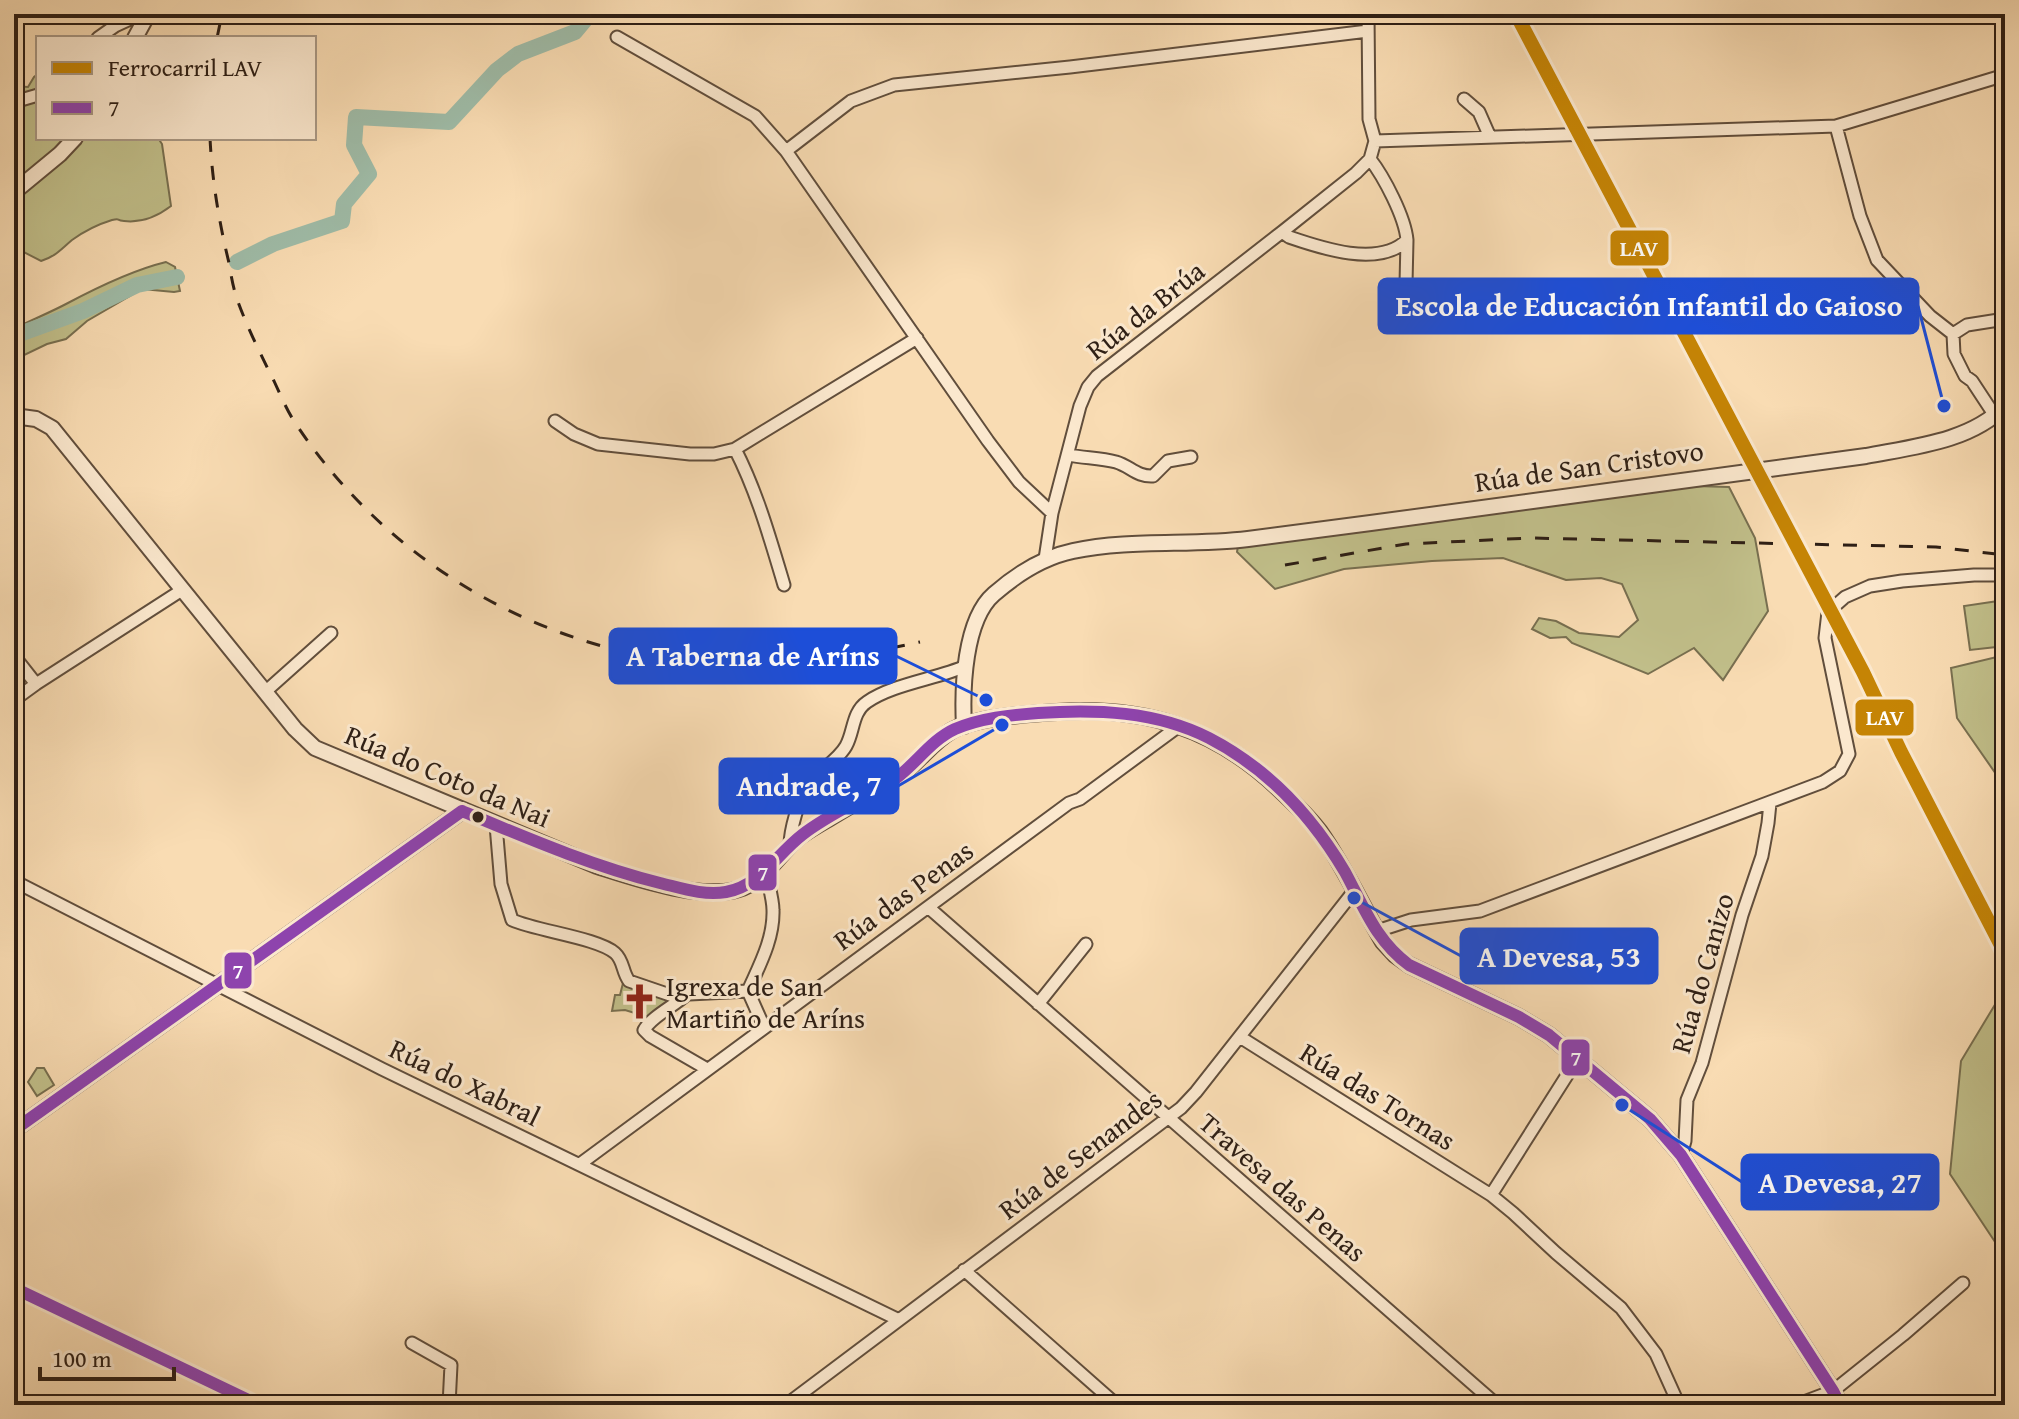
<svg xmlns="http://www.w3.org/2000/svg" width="2019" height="1419" viewBox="0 0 2019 1419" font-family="'Gentium Book Plus',serif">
<rect width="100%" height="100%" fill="#f9dcb3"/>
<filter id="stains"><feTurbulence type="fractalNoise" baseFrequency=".0025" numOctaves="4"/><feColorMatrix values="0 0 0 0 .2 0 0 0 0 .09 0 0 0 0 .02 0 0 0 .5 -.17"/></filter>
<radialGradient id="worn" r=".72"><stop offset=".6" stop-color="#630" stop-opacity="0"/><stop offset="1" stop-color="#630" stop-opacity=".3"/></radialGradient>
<!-- green -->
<path fill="#c1bf8a" stroke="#786f50" stroke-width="2" d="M38 74V138H158L162 144 171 206C158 216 141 223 124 221 115 220 121 218 112 220 99 224 83 232 72 240 60 250 56 256 41 261L14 247V86L28 87 34 77Z
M166 262 175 267 180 291 174 292 142 289 87 321 66 339 47 344 14 360V329C31 320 49 313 66 304 96 288 133 270 166 262Z
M1694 486 1729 487 1755 538 1768 611 1723 680 1694 648 1648 674 1572 643 1566 637 1550 638 1532 629 1539 618 1556 621 1579 633 1619 637 1638 620 1622 584 1601 578 1566 580 1503 558 1432 561 1344 569 1275 589 1237 552 1238 546 1638 492Z
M2005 600V646L1970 650 1964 606Z
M2005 655V787L1957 718 1951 668Z
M623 983 668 998 665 1009 651 1018 625 1010 612 1011 615 995H620Z
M2005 988V1257L1950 1174 1961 1061Z
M37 1068H44L54 1085 37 1096 28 1082Z"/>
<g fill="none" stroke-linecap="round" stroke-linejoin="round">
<!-- river -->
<path stroke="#9fbca8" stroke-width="16" d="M237 262 273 244 342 221 344 204 369 174 354 145 356 117 449 122 497 70 518 54 575 32 590 14
M14 336 83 311 137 285 177 277"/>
<defs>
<path id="minor" d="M1368 14 1369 119 1375 141 1370 159
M617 37 755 116 786 151 988 441 1019 482 1052 513
M98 38 115 26 141 14
M1464 99 1479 112 1490 137
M14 102 38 95
M1836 126 1860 216 1877 260 1930 316 1953 334 1954 354 1965 376 1972 381 1995 416 2005 421
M1375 141 1836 126 2005 75
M786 151 851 101 894 85 1070 67 1368 31
M1282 232 1289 237C1321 248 1379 268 1407 240 1405 217 1384 177 1370 159
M1406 284 1407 240
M1953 334 1967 325 2005 319
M555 421 574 434 598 444 690 454H714L735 449 917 338
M735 449C757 492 770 538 784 585
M1069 455C1084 458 1100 458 1116 462 1130 466 1137 477 1153 476L1168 461 1191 457
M1045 559 1052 513 1080 406 1088 387 1097 376 1282 232 1356 173 1370 159
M14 656 36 684
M265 692 331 633
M14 700 36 684 182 590
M496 825 501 884 512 920C537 931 598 938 615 953 624 961 622 972 629 981L670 995 748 991
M790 845C790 830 799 799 807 786 817 771 837 762 846 746 854 732 852 712 867 702 893 684 936 679 966 666
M14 881 382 1069 899 1320
M928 907 1497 1405
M1377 931 1411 920 1480 911 1823 782 1840 771 1849 754 1825 638 1828 612 1845 597 1870 586 1902 581 1974 575H2005
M686 995C674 1006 651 1017 644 1030L650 1036 707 1069
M1038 1004 1086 944
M764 1027 748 991C759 966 774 939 773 910 773 898 768 884 766 872
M1240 1037 1491 1195 1513 1213 1556 1253 1621 1308 1656 1354 1679 1405
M1681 1155 1685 1141 1687 1100 1702 1063 1742 915 1762 856 1768 823 1770 803
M580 1164 1069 803 1080 799 1179 726
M1491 1195 1578 1058
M964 1270 1117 1405
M14 1288 259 1405
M412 1343 451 1365 449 1405
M786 1405 1181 1108 1196 1092 1354 891
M1796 1405 1833 1391 1903 1335 1963 1283"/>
<path id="tertiary" d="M135 38 148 14
M14 192 60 154 75 138
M14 416 36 419 52 428 295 729 315 748 597 866C635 878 701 901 739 889 764 881 778 855 798 838 807 831 818 825 828 819 852 804 877 791 900 775 919 762 931 743 951 731 975 717 1028 714 1057 712 1144 706 1215 728 1278 788 1293 802 1308 816 1320 832 1344 866 1362 906 1383 942L1395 955 1409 965 1519 1017 1549 1035 1650 1119 1681 1155 1833 1391 1840 1405
M964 726C962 689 964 620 994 594 1017 574 1044 557 1073 551 1130 539 1191 546 1248 539 1454 513 1659 482 1866 456 1912 447 1970 442 2005 406
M14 1130 462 811"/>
</defs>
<!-- minor casing -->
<use href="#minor" stroke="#614e3c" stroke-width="15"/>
<!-- tertiary casing -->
<use href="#tertiary" stroke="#614e3c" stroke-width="18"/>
<!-- minor -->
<use href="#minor" stroke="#fbe8ce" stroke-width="11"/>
<!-- tertiary -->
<use href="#tertiary" stroke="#fbe8ce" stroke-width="14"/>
<!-- rail -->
<path stroke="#2e1f15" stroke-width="3" stroke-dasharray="14 14" stroke-linecap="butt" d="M217 38 222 14
M210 138C212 180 219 222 229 263 231 275 233 287 237 299 247 327 261 355 274 381 281 396 287 411 296 424 380 551 517 638 668 660 752 673 837 660 920 642
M1285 565 1406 544 1530 538 1936 547 2005 555"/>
<defs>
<path id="bus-1" d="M462 811C527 838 592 866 660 883 681 888 704 896 726 892 760 886 776 855 802 835 830 813 865 799 895 779 916 764 931 740 955 729 981 718 1010 715 1038 713 1096 709 1156 711 1209 738 1267 768 1312 816 1345 872 1364 907 1376 941 1409 965L1519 1017 1549 1035 1650 1119 1681 1155 1833 1391 1840 1405
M14 1130 462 811
M14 1288 259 1405"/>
</defs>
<!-- bus-1 casing -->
<use href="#bus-1" stroke="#fbe8ce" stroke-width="18"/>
<!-- bus-1 -->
<use href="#bus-1" stroke="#8e44ad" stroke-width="12"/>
<defs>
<path id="rail-1" d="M1516 14 1863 672 1901 752 2005 953"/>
</defs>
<!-- rail-1 casing -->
<use href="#rail-1" stroke="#fbe8ce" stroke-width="20"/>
<!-- rail-1 -->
<use href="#rail-1" stroke="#c58405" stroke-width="14"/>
</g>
<!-- icons -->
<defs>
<symbol id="church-bare" viewBox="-9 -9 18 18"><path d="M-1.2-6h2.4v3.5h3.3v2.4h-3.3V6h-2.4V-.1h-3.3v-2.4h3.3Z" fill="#8f2418" stroke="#fbe8ce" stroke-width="2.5" paint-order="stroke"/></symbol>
</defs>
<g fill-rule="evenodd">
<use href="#church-bare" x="614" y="976" width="51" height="51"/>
</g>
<!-- markers -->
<circle fill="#2e1f15" stroke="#fbe8ce" stroke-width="3" cx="478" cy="817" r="7"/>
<g text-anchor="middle" stroke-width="6" stroke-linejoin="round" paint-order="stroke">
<!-- street labels -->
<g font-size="28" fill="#2e1f15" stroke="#fbe8ce">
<text transform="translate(1145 310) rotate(-38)" y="10">Rúa da Brúa</text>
<text transform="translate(1589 466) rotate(-8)" y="10">Rúa de San Cristovo</text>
<text transform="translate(448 776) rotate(23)" y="10">Rúa do Coto da Nai</text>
<text transform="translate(903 895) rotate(-36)" y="10">Rúa das Penas</text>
<text transform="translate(1702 973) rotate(-74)" y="10">Rúa do Canizo</text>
<text transform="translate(465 1082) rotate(26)" y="10">Rúa do Xabral</text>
<text transform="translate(1378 1096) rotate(32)" y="10">Rúa das Tornas</text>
<text transform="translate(1080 1154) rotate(-37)" y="10">Rúa de Senandes</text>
<text transform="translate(1283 1187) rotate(41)" y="10">Travesa das Penas</text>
</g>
<!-- poi labels -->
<g font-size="28" fill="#2e1f15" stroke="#fbe8ce" text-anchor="start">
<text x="666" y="996">Igrexa de San<tspan x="666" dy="32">Martiño de Aríns</tspan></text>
</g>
</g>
<!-- callouts -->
<path fill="none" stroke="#1d4ed8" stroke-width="3" d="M1944 406L1918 306M986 700L896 656M1002 725L898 786M1354 898L1461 956M1622 1105L1742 1182"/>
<g fill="#1d4ed8" stroke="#fbe8ce" stroke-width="3">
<circle cx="1944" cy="406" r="8"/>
<circle cx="986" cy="700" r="8"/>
<circle cx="1002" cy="725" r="8"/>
<circle cx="1354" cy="898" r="8"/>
<circle cx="1622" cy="1105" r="8"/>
</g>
<g fill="#1d4ed8" stroke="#1d4ed8" stroke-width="3">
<rect x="1379" y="279" width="539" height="54" rx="8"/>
<rect x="610" y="629" width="286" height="54" rx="8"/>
<rect x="720" y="759" width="178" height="54" rx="8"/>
<rect x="1461" y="929" width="196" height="54" rx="8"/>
<rect x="1742" y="1155" width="196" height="54" rx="8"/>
</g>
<g font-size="30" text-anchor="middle" font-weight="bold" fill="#fff">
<text x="1649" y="316">Escola de Educación Infantil do Gaioso</text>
<text x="753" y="666">A Taberna de Aríns</text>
<text x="809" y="796">Andrade, 7</text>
<text x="1559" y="967">A Devesa, 53</text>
<text x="1840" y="1193">A Devesa, 27</text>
</g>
<g stroke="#fbe8ce" stroke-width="3">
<rect x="1609" y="229" width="61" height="38" rx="8" fill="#c58405"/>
<rect x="1854" y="698" width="61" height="39" rx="8" fill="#c58405"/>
<rect x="747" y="853" width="31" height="39" rx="8" fill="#8e44ad"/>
<rect x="223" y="951" width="30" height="39" rx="8" fill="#8e44ad"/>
<rect x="1560" y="1038" width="31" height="39" rx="8" fill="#8e44ad"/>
</g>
<g font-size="22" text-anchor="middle" font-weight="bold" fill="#fff">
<text x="1639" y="256">LAV</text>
<text x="1885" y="725">LAV</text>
<text x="763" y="880">7</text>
<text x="238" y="978">7</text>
<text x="1576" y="1065">7</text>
</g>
<!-- margin -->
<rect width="2019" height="1419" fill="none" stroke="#f9dcb3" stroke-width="48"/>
<rect x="16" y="16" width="1987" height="1387" fill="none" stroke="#2e1f15" stroke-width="4"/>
<rect x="24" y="24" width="1971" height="1371" fill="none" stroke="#2e1f15" stroke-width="2"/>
<!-- legend -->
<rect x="36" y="36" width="280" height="104" fill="#fbe8ce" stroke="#a99884" stroke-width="2"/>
<rect x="52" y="62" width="40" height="12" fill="#c58405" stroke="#a99884" stroke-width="2"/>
<text x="108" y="76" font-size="24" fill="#2e1f15">Ferrocarril LAV</text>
<rect x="52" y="102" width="40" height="12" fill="#8e44ad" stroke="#a99884" stroke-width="2"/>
<text x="108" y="116" font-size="24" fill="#2e1f15">7</text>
<!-- scale -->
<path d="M40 1367v12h134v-12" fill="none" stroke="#2e1f15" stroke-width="4"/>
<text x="52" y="1367" font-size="24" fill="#2e1f15" stroke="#fbe8ce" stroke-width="6" paint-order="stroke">100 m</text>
<rect width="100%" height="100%" filter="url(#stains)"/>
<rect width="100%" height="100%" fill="url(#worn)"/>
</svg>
